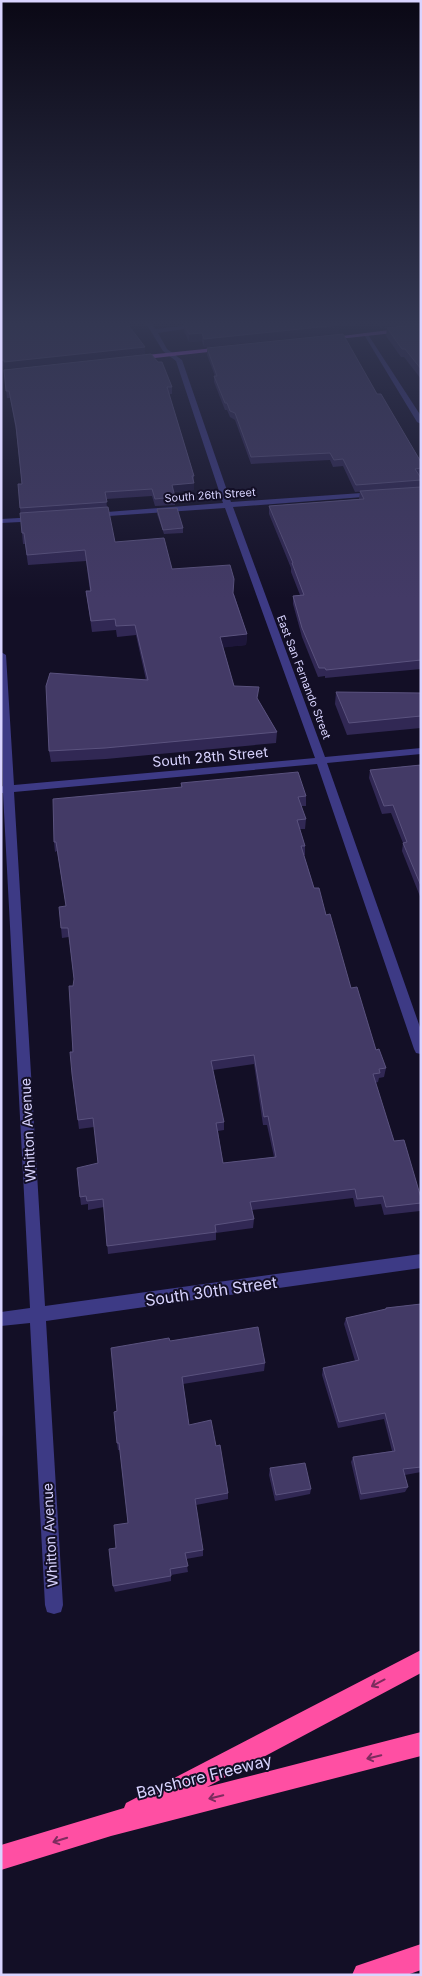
<svg xmlns="http://www.w3.org/2000/svg" width="422" height="1976" viewBox="0 0 422 1976" font-family="Inter,sans-serif">
<rect width="100%" height="100%" fill="#130f26"/>
<g fill="none" stroke-linecap="round" stroke-linejoin="round">
<!-- minor -->
<path fill="#3d3a85" fill-rule="evenodd" d="M145 322H151L155 329 200 324 203 326 158 333 167 349 182 360 231 502 376 492 380 494 376 496 233 507 325 757 421 748V754L327 763 421 1030V1054L416 1053 414 1049 317 764 14 792 45 1306 421 1254V1268L46 1321 63 1605 61 1612 54 1614 47 1612 45 1605 30 1323 1 1326V1312L30 1308 3 793H1V787L3 786 1 652 6 655 14 785 315 758 225 508 94 517 90 515 94 513 223 503 176 361 163 351Z
M363 333H367L421 416V424L417 422Z
M37 517H40V521L1 523V519Z"/>
<!-- major -->
<path fill="#c25bff" fill-rule="evenodd" d="M421 326V330L329 340 326 338Z
M224 347 226 348V350L137 360 134 358 137 356Z"/>
<!-- highway -->
<path fill="#ff4fa3" fill-rule="evenodd" d="M421 1650V1673L207 1787 421 1732V1756L111 1836 1 1870V1845L124 1808 126 1803Z
M421 1944V1970L407 1975H352L356 1966Z"/>
</g>
<!-- wall -->
<path fill="#312854" fill-rule="evenodd" d="M179 322H375L339 326V333L204 347 202 341 189 342 184 331V324H180Z
M377 322H421V379L404 357H401L386 336 387 328H381Z
M207 348 377 394 421 462V475H419L421 478V669L325 678V676L318 677 302 637 293 604V596L300 595 291 572V568L269 514V506L359 499 360 491 382 490 355 492 343 466 333 467 330 460 251 464 235 420 230 417 227 410H225L214 382V376H215L207 355Z
M4 370 172 387V394H169L194 476V490L174 492 175 497V505L155 506 152 496 106 499 107 507 115 542 172 569 234 594 247 634 246 645 223 647 234 686 258 700 277 732 276 743 106 759 51 762 49 751 146 680 136 635 117 637 116 630 92 632 86 591H90L86 561 28 565 25 544H23L22 533 20 508 22 484 16 431 10 398H7Z
M157 509 183 528V533L164 534 157 514Z
M336 692 421 693V728L347 735 335 704Z
M421 765V899L402 851 403 843 391 813 382 814 369 778 370 770Z
M181 783 306 796V806H301L306 819 305 829H300L305 846V855H304L314 888 326 915 351 988 376 1050 386 1068 384 1077 379 1078 378 1082 375 1083 394 1141 421 1198V1207L420 1211 384 1215 381 1204 355 1207 353 1198 252 1210 254 1219 253 1228 216 1233V1240L108 1254 104 1207 88 1210V1204L81 1205 80 1197 98 1163 94 1127 79 1129 72 1074 74 979 69 937 62 938 61 928 66 906 57 851 55 852 54 842 181 787ZM254 1064 263 1125H267L274 1157 223 1163 218 1131 224 1130V1122L213 1070Z
M421 1304V1472L405 1475 408 1487 405 1492 360 1500 351 1462 353 1457 392 1451 384 1419 338 1428 322 1375 323 1368 355 1361 344 1324 346 1318 385 1310 386 1308Z
M170 1341 265 1363 264 1371 183 1384 189 1425 216 1446 228 1493V1499L196 1505 203 1550V1556L186 1559 188 1572 171 1575V1581L115 1592 113 1586 116 1548 128 1523 120 1450H118L117 1443V1411Z
M270 1468 311 1489 310 1494 275 1501 269 1475Z"/>
<!-- shaded-wall -->
<path fill="#1d163a" d="M124 322H138L124 325Z
M180 322H202L180 324Z
M335 322H375L339 326V333L204 347V339Z
M382 322H421V325L381 328Z
M202 333V341L189 342V334Z
M145 347V354L5 369 4 366 1 367V360Z
M194 483V490L172 492V485Z
M247 634 246 645 220 648V637Z
M1 1381 3 1437 1 1433Z"/>
<!-- building -->
<path fill="#433a66" stroke="#5a527e" fill-rule="evenodd" d="M1 322H126L145 347 4 362V360H1Z
M196 322H337L339 325 204 339 202 333 189 334 184 324Z
M421 324V369L405 349H402L387 328Z
M343 334 377 394H381L421 462V468L415 469 421 478V480L356 485 343 459 334 460 330 453 251 457 235 413 230 411 227 403H225L214 376H217L207 348Z
M151 354 158 362H162L172 387H167L194 476H192L194 483 172 485 175 497 155 499 152 489 105 492 107 502 20 508 18 484H22L16 426 9 391H6L4 370Z
M421 487V660L326 670 325 668H319L302 628 293 596 304 595 292 563H293L269 506 364 499 360 491Z
M108 507 115 542 164 538 172 569 230 565 234 579 233 593 247 634 220 637 234 686 259 687 257 698 277 732 105 748 49 751 46 686 50 673 148 680 135 625 116 626 115 619 91 621 86 591H91L85 550 27 555 24 533H22L20 513Z
M177 508 183 528 163 530 157 509Z
M336 692 421 693V716L349 723Z
M421 765V886L403 843 407 842 393 805 384 806 370 770Z
M298 772 306 796 298 797 306 819 297 820 305 846H301L314 888H319L326 915 330 914 351 988 357 987 376 1050 379 1049 386 1068 379 1069 380 1073 373 1074 394 1141 404 1140 421 1198V1203L386 1207 383 1196 357 1199 355 1189 250 1202 254 1219 215 1225 216 1232 107 1246 103 1199 87 1201 86 1196 80 1197 77 1168 98 1163 93 1118 78 1120 72 1074 70 1052H73L69 986H73L74 979 68 928H61L59 907 66 906 56 842H54L53 799 182 787 181 783ZM254 1055 264 1117 268 1116 276 1157 223 1163 216 1123 224 1122 211 1061Z
M421 1304V1467L403 1469 408 1487 361 1494 353 1457 395 1451 385 1413 339 1422 323 1368 359 1360 346 1318 386 1309V1308Z
M258 1327 265 1363 182 1377 189 1425 211 1420 216 1446 220 1445 228 1493 195 1499 203 1550 185 1553 188 1566 170 1569 171 1576 113 1586 109 1549 116 1548 114 1525 128 1523 119 1443H117L114 1412 117 1411 111 1348 169 1338 170 1341Z
M305 1463 311 1489 276 1495 270 1468Z"/>
<!-- one-way arrows -->
<defs><path id="oneway-shaft" d="M-6 0H5M1.5-3L5.5 0L1.5 3" fill="none" stroke-width="1.6" stroke-linecap="round" stroke-linejoin="round" transform="scale(1.25)"/></defs>
<g stroke="#7d2c5e">
<use href="#oneway-shaft" transform="translate(378 1683) rotate(152)"/>
<use href="#oneway-shaft" transform="translate(374 1757) rotate(166)"/>
<use href="#oneway-shaft" transform="translate(216 1797) rotate(166)"/>
<use href="#oneway-shaft" transform="translate(60 1840) rotate(163)"/>
</g>
<!-- sky -->
<linearGradient id="sky" x2="0" y2="1"><stop stop-color="#0a0815"/><stop offset="0.54" stop-color="#333752"/><stop offset="1" stop-color="#333752" stop-opacity="0"/></linearGradient>
<rect width="422" height="599" fill="url(#sky)"/>
<g text-anchor="middle" stroke-width="4" stroke-linejoin="round" paint-order="stroke">
<!-- far-street labels -->
<g font-size="11" fill="#d9d4ff" stroke="#130f26">
<text transform="translate(210 495) rotate(-4)" y="4">South 26th Street</text>
<text transform="translate(304 677) rotate(69)" y="4">East San Fernando Street</text>
</g>
<!-- street labels -->
<g font-size="14" fill="#d9d4ff" stroke="#130f26">
<text transform="translate(210 757) rotate(-5)" y="5">South 28th Street</text>
<text transform="translate(28 1130) rotate(-93)" y="5">Whitton Avenue</text>
<text transform="translate(50 1535) rotate(-93)" y="5">Whitton Avenue</text>
</g>
<!-- near-street labels -->
<g font-size="16" fill="#d9d4ff" stroke="#130f26">
<text transform="translate(211 1291) rotate(-8)" y="6">South 30th Street</text>
<text transform="translate(204 1776) rotate(-14)" y="6">Bayshore Freeway</text>
</g>
</g>
<!-- border -->
<rect width="422" height="1976" fill="none" stroke="#d9d4ff" stroke-width="5"/>
</svg>
